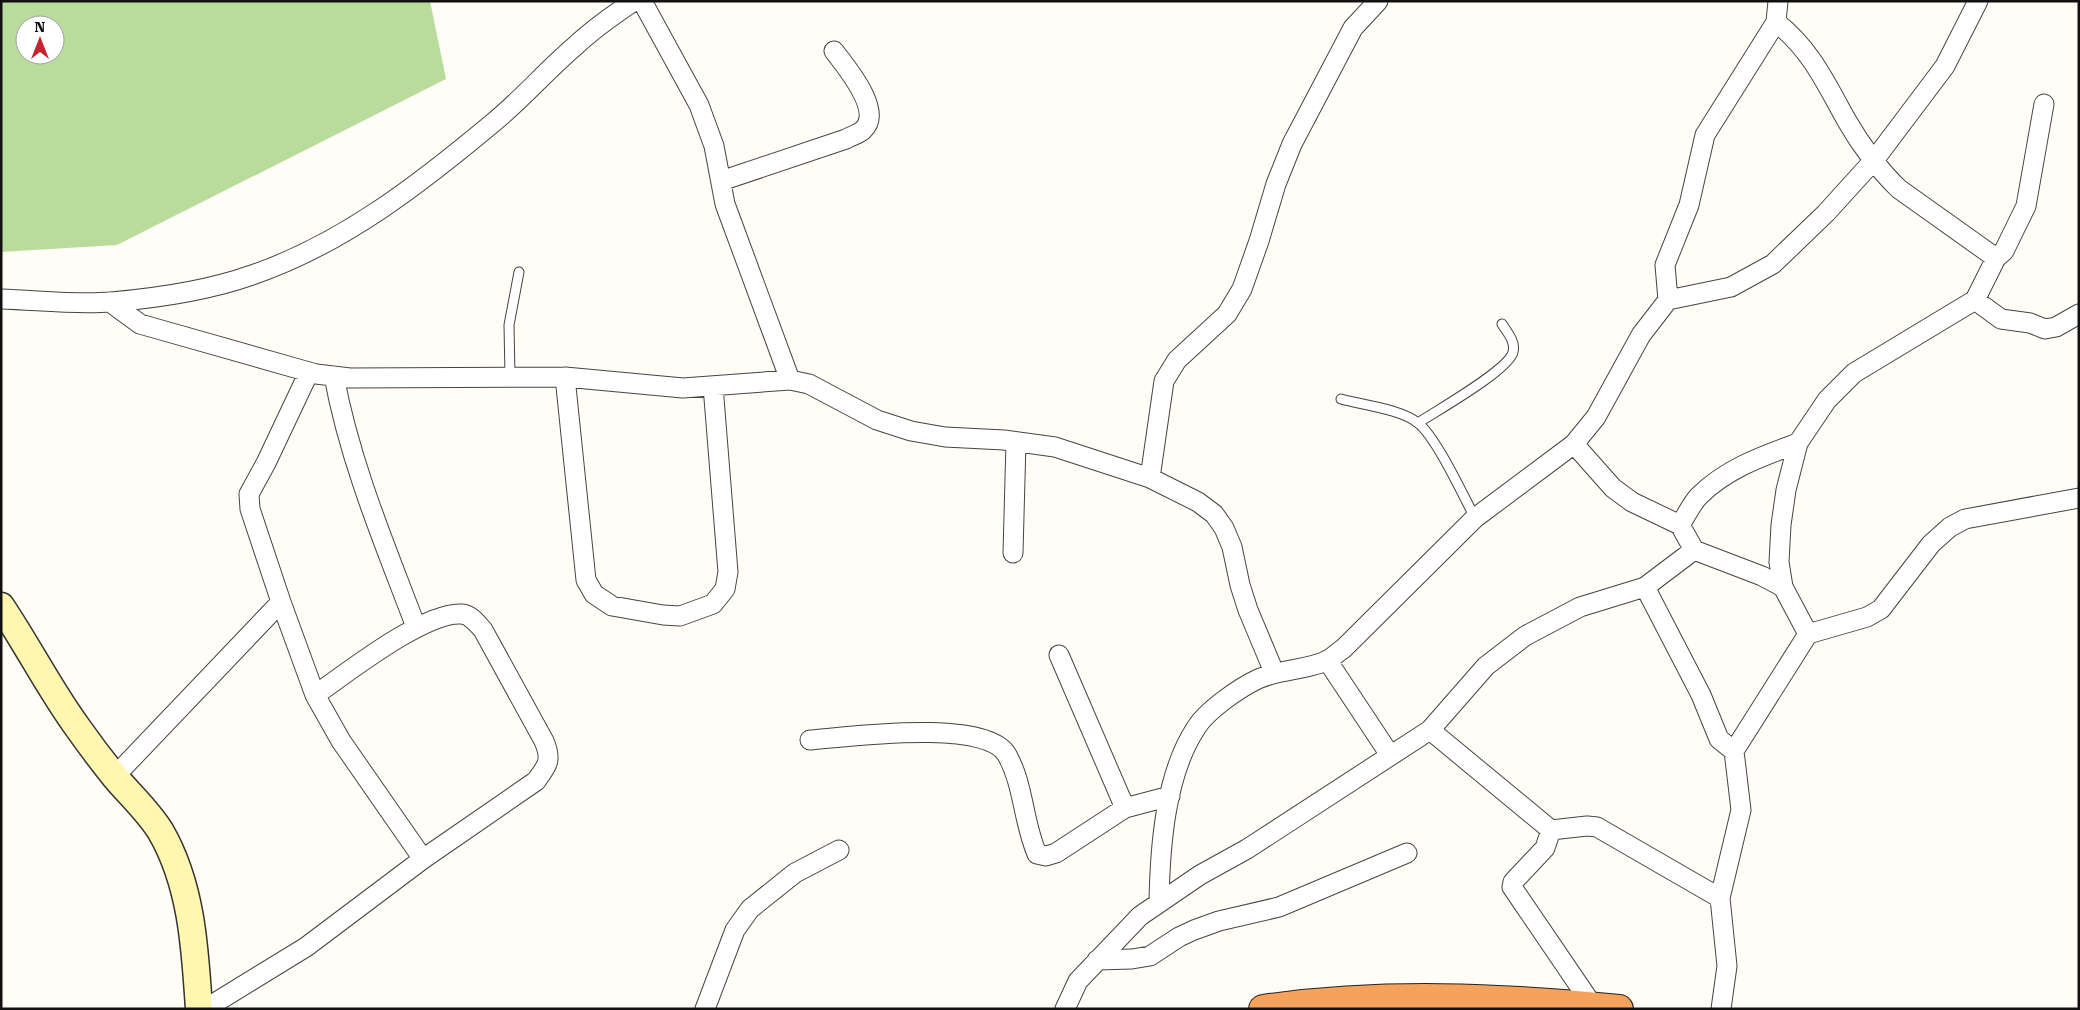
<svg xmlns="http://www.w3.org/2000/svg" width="2080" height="1010" viewBox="0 0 2080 1010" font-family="'Roboto Serif',serif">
<rect width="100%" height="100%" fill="#fffdf5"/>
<!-- forest -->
<path fill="#b9dc9c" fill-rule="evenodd" d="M1 1H430L446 79 117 245 1 252ZM25 25H55V55H25Z"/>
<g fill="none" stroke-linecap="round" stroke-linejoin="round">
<defs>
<path id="lane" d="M510 376 509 325 519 272
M1341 399C1362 405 1401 409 1418 423 1436 437 1463 495 1475 518
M1418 423C1436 411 1509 370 1513 352 1516 342 1507 332 1502 324"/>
<path id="street" d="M642 1 699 105 714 146 725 204 790 380
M1776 22C1812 51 1825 82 1847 121 1860 144 1880 171 1899 189L1996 258
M721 181 846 139C851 136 859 134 863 130 884 111 846 67 834 51
M1 299C37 300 75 305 111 302 158 298 207 291 252 275 343 244 421 183 494 122 522 99 546 71 574 47 592 30 613 15 634 1
M1668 300 1665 265 1689 205 1705 135 1776 22 1778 1
M1975 300 2001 319 2030 323 2045 329 2056 327 2079 314
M110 302 140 324 316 374 350 378 565 377 683 388 790 380 809 384 877 420 911 431 945 437 1004 440 1055 447 1150 478 1198 502 1214 514 1224 528 1232 547 1240 585 1248 610 1274 672
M309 372 266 463 249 494 250 509 281 602 315 695 341 741 423 859
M334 376C350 463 385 545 416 627
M565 377 586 580 594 594 612 606 663 615 680 616 713 604 725 589 728 572 713 386
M1574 444 1613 488 1632 502 1680 525 1694 550 1762 576 1783 587
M1150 478 1164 381 1177 360 1227 314 1242 289 1259 241 1276 184 1292 144 1353 28 1378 1
M1680 525C1686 516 1692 503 1699 496 1727 468 1763 456 1798 443
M1013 553 1016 442
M1645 587 1701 695 1719 739 1734 751
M1808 634 1783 587 1779 562 1781 525 1786 490 1798 443 1827 400 1854 373 1975 300 1996 258 2004 251 2026 206 2044 104
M1059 655 1125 808
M1327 660 1390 755
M1430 730 1551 830 1587 826 1597 827 1720 898
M810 740C848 737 987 718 1007 755 1024 785 1023 822 1037 854L1046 856 1056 853 1125 808 1170 796
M115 776 281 602
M1551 830 1545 848 1513 882 1512 887 1593 1006
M1159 902C1160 847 1165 775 1196 728 1206 711 1239 688 1258 679 1280 669 1309 670 1328 660 1333 657 1338 652 1343 649L1475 518 1574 444 1596 417 1641 335 1668 300 1731 287 1773 264 1826 213 1875 159 1945 66 1978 1
M1097 960 1132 959 1150 956 1179 937 1194 930 1219 921 1279 907 1407 853
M205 1009 306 947 423 859 536 781C548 765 552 760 544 741L483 630C477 623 471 615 462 614 425 611 347 673 315 695
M705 1009 735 930 750 909 795 873 839 850
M1065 1009 1078 981 1140 916 1200 875 1247 849 1430 730 1486 666 1525 636 1580 607 1645 587 1694 550
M1721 1009 1727 966 1720 898 1741 810 1734 751 1808 634 1867 617 1881 609 1931 544 1950 527 1965 519 2079 498"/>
<path id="secondary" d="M1 606C28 646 50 690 78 728 90 745 102 761 115 777 130 795 149 812 161 832 192 886 195 949 199 1009"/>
<path id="highway" d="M1263 1009C1381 992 1501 997 1619 1009"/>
</defs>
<!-- lane casing -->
<use href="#lane" stroke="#444" stroke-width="11"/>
<!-- street casing -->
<use href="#street" stroke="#444" stroke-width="21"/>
<!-- secondary casing -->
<use href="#secondary" stroke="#333" stroke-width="29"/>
<!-- highway casing -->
<use href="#highway" stroke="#222" stroke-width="30"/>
<!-- lane -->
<use href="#lane" stroke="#fff" stroke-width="9"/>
<!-- street -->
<use href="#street" stroke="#fff" stroke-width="19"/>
<!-- secondary -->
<use href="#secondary" stroke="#fff6b0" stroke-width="26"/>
<!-- highway -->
<use href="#highway" stroke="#f5a25d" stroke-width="28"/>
</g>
<!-- border -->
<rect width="2080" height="1010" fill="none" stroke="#111111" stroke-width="5"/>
<!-- north arrow -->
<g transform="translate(40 40)"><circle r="24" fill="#ffffff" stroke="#a0a0a0"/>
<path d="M0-4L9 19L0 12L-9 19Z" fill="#c4262e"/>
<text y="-8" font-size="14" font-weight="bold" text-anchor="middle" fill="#111111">N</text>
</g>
</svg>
